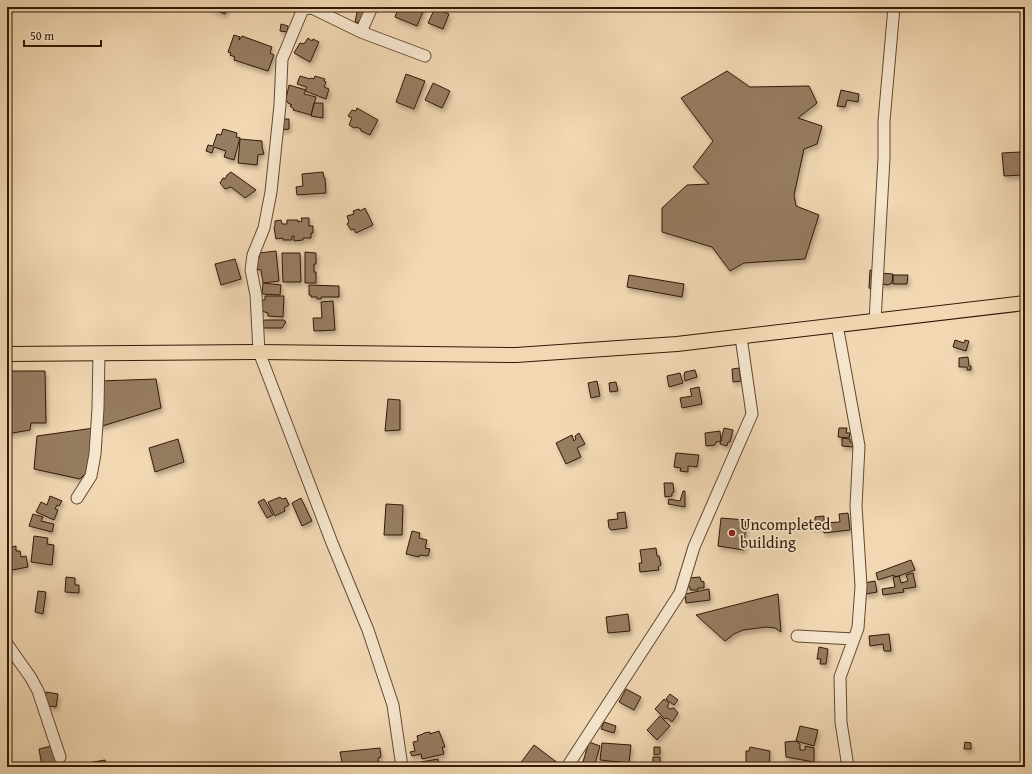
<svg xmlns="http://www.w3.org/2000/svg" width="1032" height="774" viewBox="0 0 1032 774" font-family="'Gentium Book Plus',serif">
<defs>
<filter id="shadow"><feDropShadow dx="2" dy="3.5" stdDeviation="2" flood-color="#0004"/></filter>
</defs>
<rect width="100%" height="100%" fill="#f1d8b3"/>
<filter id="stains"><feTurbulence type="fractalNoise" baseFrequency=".005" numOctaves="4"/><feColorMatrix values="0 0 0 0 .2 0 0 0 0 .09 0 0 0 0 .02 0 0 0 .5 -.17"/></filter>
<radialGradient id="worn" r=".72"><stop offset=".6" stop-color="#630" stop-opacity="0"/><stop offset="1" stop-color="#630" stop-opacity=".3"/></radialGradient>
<!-- building -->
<path fill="#967c60" stroke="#331906" filter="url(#shadow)" d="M208 7H228L225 14Z
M392 7H425L417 26 395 17 398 9Z
M358 8 365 10 362 23 355 22Z
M435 8 449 14 443 29 428 23Z
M281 24 288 26 287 32 280 31Z
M234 35 240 37 239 40 242 36 272 47 270 53 274 55 268 71 234 60 235 57 230 55 231 53 228 52Z
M308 38 312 41 313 39 319 42 310 62 294 53 300 43 304 44Z
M727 71 750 87 809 86 817 103 798 118 822 126 817 144 804 149 794 195 796 206 819 215 805 259 744 263 730 271 712 247 662 232V208L687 185 709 184 693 167 713 141 681 98Z
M406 74 425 81 414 109 396 102Z
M300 76 310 79 311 78 314 79 315 76 325 79 324 81 326 82 324 87 329 89 326 99 305 91 307 87 297 84Z
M433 83 450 91 442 108 425 100Z
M289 85 306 90 304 94 316 97 311 115 293 110 294 109 290 106 292 105 288 103 286 99Z
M841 90 859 94 858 102 847 100 845 107 837 106Z
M314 103H323V118L311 116Z
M357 108 378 120 370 135 361 131V129L356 127 354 128 349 125 352 118 348 116 352 110 356 111Z
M280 119H289V129L280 130Z
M223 129 237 133 236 137 240 138 234 160 224 157 226 151 214 147 212 153 206 151 208 145 213 146 217 134 221 135Z
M240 139 262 141V147L264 154 258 155 257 165 238 163Z
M1020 152 1022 175 1004 176 1002 153Z
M231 172 256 190 245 198 231 187 225 189 220 183 223 178 225 179 227 175Z
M323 172 324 178H325L326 193 297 195 296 187 303 186 302 174Z
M365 208 373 225 356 233 354 229 351 230 347 224 349 222 347 216 354 214 353 211 359 209 360 211Z
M301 218H309V226H313V233H311V238H303V240L294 241V236H292V240H283V238L276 239 274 227 275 226V221L281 220 282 224H287V220H298V222L302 221Z
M276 251 279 281 263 283 261 270 256 269 254 258H259V253Z
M305 252 316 253V264H314V272H316V283H305Z
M282 253H300L301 282H283Z
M235 259 241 279 221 285 215 264Z
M870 270 878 272 879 291 869 288Z
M880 273 893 274 892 283 888 285 878 283Z
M629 275 684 284 682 297 627 287Z
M893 275H908L907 284H893Z
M263 283 281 285 280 295 262 294Z
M309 285 339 286V297H321V299H317V297H311V295H309Z
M265 296H284L283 317 268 316V313L262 311V309H260V300H265Z
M333 301 335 330 314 331 313 318H322L321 302Z
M263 320H284L286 322 282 328H263Z
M955 340 964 343 965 340 969 341 966 351 953 347Z
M968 357 969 366H971V370H967V367H959V358Z
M739 368 741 381 733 382 732 369Z
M695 370 697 377 685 381 684 375 685 372Z
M7 371H45L46 423H31L30 430 7 434Z
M680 373 683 383 669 387 667 376Z
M156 379 161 408 99 427 100 381Z
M597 381 600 396 591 398 588 383Z
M616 382 618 391 610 392 609 383Z
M699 387 702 404 682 408 680 398 692 396 690 389Z
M388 399 400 400V430L385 431Z
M94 428 90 469 80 479 34 469 37 436Z
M724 428 733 430 730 442H728L727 446 720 444Z
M839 428H847L846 433H850L849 438 838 437Z
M720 431 721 441 716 442 715 445 706 446 705 433Z
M579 433 585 444 577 448 581 457 566 464 556 443 572 435 574 441 576 439 575 436Z
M842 438 850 439V442H853V447L842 446Z
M178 439 184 462 155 472 149 448Z
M676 453 699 455 697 467 688 466V472L680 471 681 468 674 467Z
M664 483H673L674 492 672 493V496L665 497Z
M683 491H685V507L668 504 669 499 680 501Z
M50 496 62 501 59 506 57 505 55 509 58 510 54 520 36 512 41 502 47 505Z
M280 497 282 499 286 498 289 505 284 508 285 511 275 516 268 502Z
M301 498 312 521 302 526 292 503Z
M264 499 273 515 267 518 258 502Z
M386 504 403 505 402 535H384Z
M625 512 627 528 611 530 609 528 608 520 618 519 617 513Z
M848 513 850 530 824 533 823 523 840 522 839 514Z
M33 514 43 517 41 521 54 524 52 532 29 526Z
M824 516V521L821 522 822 527H814V525H811V522L815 520V517Z
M721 518 746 520 744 550 718 546Z
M412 531 420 533 419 538 427 540 425 548 430 549 428 556 419 555V557L406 554Z
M34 536 48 538 47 544 54 545 52 565 31 562Z
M16 546V551H20L21 557 26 556 28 567 7 571V548Z
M656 548 657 556H659L661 565 658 567 659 570 640 572 639 563H642L640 550Z
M911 560 915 570 899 576 895 577 894 575 878 580 876 573Z
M913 573 916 587 903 589 904 592 883 595 882 589 895 587 893 577 899 576 901 583 908 581 906 575Z
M66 577 75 578V585H79V593L65 592Z
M700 577 701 581 704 582V588H698V590H690V587L686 586 689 578Z
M875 581 877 592 866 594 864 583Z
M709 589 710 600 686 603 685 594Z
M38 591 46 592 43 614 35 612Z
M778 594 781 632 775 628 766 627 743 630 734 634 725 641 696 615Z
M628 614 630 631 608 633 606 617Z
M889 634 891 651H884L883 644 870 646 869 636Z
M819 647 828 649 826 664H820L821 659H817Z
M626 689 641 697 634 710 619 702Z
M46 692 58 694 56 707 48 706V703H45Z
M670 694 678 700 674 705 666 699Z
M664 699 669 703 667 707 670 709 674 708 678 713 672 722 667 718 665 719 655 709Z
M660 716 670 726 657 740 647 730Z
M604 722 616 726 614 733 601 729Z
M800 726 818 730 814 746 796 741Z
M439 731 445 747H442L444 754 422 759 421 754 412 756 410 752 415 751 413 742 418 741 417 736 423 734 424 733 430 732V734Z
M796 741 800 744V750H805V746L814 748V762L786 757 785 742Z
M589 742 600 746 594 767 582 765Z
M965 742 971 743V749H964Z
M602 743 631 745 629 763 600 760Z
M534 745 559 764 557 767H522L519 765Z
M51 746 52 752 56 751 58 763 42 766 39 749Z
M654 747H660V754L654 755Z
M750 747 770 751 769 767 746 766V751H749Z
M380 748 381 757 378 758 379 767H343L340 752Z
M653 757H660V765H653Z
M438 759 439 767H410V764Z
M105 760 106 767H84L83 764Z"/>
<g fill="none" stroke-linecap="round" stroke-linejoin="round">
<defs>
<path id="minor" d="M300 7 303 9 282 59 280 105 271 192 264 228 253 255 251 270 256 295 259 352 332 543 368 630 393 705 402 767
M303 9 312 8 361 32 425 56
M361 32 372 7
M875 321 884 158V121L894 7
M837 325 859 446 856 506 861 586 858 628 840 677 841 722 848 767
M77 498 91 476 95 454 98 408 99 353
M797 636 854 639
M7 644 31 678 38 691 60 757
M567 767 680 593 694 547 752 414 741 337"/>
<path id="major" d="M7 354 259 352 516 355 677 344 1025 303"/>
</defs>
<!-- minor casing -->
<use href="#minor" stroke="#624931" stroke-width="13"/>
<!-- major casing -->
<use href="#major" stroke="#331906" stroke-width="16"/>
<!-- minor -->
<use href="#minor" stroke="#f6e6ce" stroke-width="11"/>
<!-- major -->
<use href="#major" stroke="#f1d8b3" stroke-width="14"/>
</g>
<!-- markers -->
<circle fill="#8f2418" stroke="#f6e6ce" stroke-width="1.5" cx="732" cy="533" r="4"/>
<g text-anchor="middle" stroke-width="3.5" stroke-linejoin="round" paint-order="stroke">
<!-- poi labels -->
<g font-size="16" fill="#331906" stroke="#f6e6ce" text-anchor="start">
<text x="740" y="530">Uncompleted<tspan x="740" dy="18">building</tspan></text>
</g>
</g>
<!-- margin -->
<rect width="1032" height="774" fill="none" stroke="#f1d8b3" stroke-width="24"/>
<rect x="8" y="8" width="1016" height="758" fill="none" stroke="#331906" stroke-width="2"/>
<rect x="12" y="12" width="1008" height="750" fill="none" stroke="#331906"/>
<!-- scale -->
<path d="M24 40v6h77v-6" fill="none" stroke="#331906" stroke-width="2"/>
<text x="30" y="40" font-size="12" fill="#331906" stroke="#f6e6ce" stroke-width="3" paint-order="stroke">50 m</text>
<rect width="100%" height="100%" filter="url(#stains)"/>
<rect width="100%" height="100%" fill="url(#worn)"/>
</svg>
